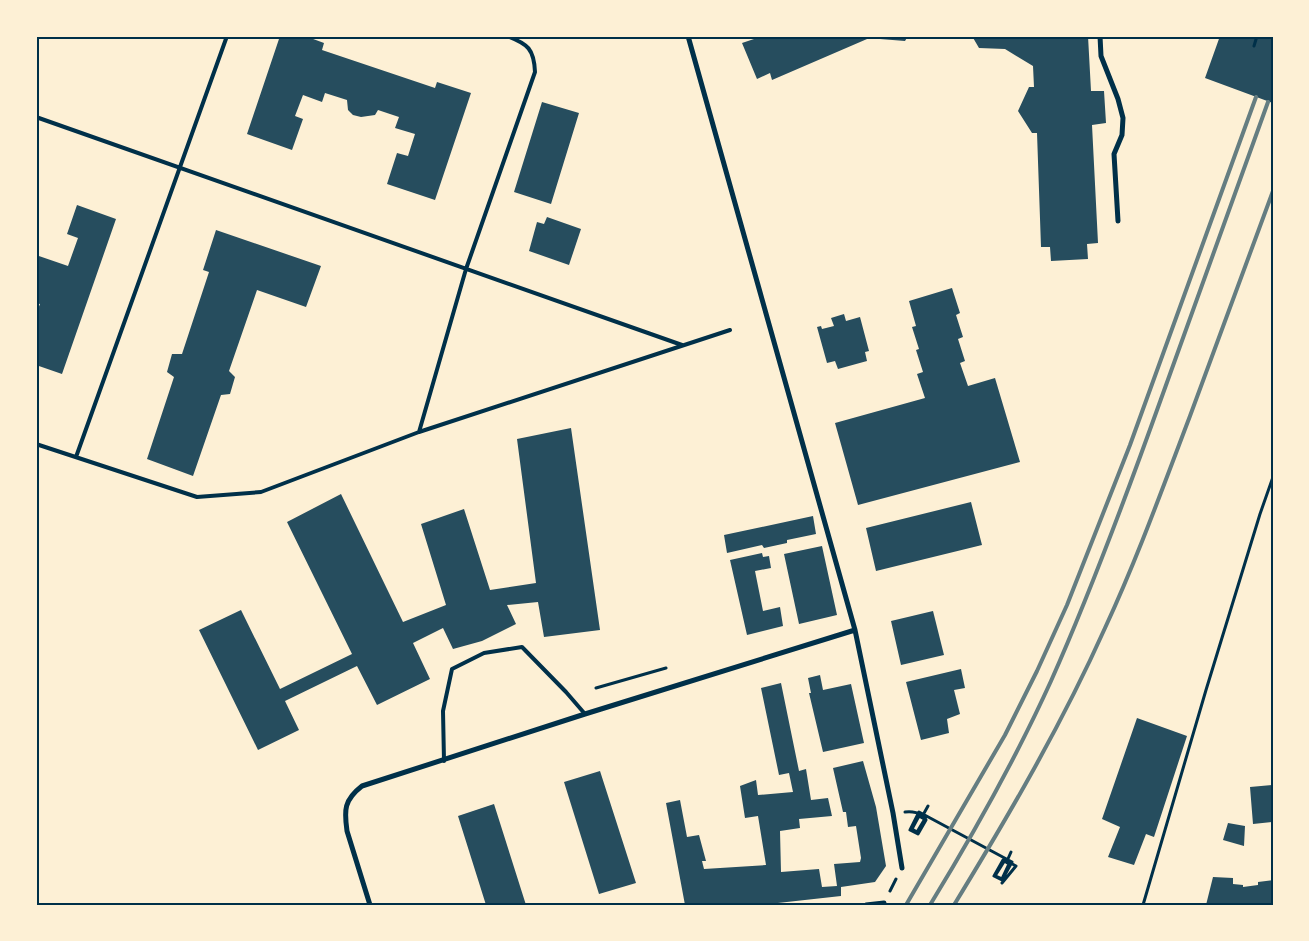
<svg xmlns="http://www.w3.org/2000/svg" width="1309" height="941" viewBox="0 0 1309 941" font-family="'Archivo Narrow',sans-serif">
<rect width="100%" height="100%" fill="#fdf0d5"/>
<!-- building -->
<path fill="#264d5e" d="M280 36H305L324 43 322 50 435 88 437 82 471 93 435 200 387 184 397 153 408 156 415 134 395 128 399 117 378 110 375 115 361 117 353 115 348 110 347 100 325 93 322 102 303 95 295 116 303 119 292 150 247 134Z
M752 36H874L772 80 770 73 757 79 742 43 754 39Z
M878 36H908L905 41 880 39Z
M972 36H1088L1091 91H1104L1106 123 1092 125 1098 243 1087 244 1088 259 1051 261 1050 247H1041L1037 133H1032L1018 111 1029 87H1034L1033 66 1005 49 979 48Z
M1220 36H1273V103L1205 78Z
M542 102 579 113 551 204 514 192Z
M77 205 116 219 62 374 36 365V314L40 304 36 303V255L68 266 78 238 67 234Z
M547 217 581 229 569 265 529 251 537 222 544 224Z
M216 230 321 266 306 307 257 290 229 371 235 377 230 394 221 395 193 476 147 459 174 377 167 372 172 354H182L209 272 203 270Z
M952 288 960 313 956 315 963 337 958 339 965 361 960 363 968 386 995 378 1020 462 858 505 835 423 925 398 917 374 923 372 916 350 919 349 912 327 916 326 909 301Z
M844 314 846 321 860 317 869 351 865 352 867 361 838 369 835 361 827 363 817 327 821 326 822 329 834 326 831 318Z
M571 428 600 630 544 637 538 602 507 605 516 624 482 641 453 649 443 628 413 643 430 679 377 705 357 666 285 701 299 730 258 750 199 630 241 610 280 689 352 654 287 522 341 494 403 622 446 605 421 524 464 509 490 590 536 583 517 439Z
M971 502 982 545 876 571 866 528Z
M813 516 816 534 787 540V543L764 548 762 545 727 553 724 535Z
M822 546 837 615 799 624 784 554Z
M762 553 763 557 769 556 771 568 755 571 763 611 780 607 783 626 747 635 730 560Z
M933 611 944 655 901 665 891 621Z
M961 669 965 688 954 690 960 714 947 719 949 733 921 740 906 682Z
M820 675 823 690 851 684 864 743 823 752 809 693H811L808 678Z
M781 683 799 771 806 769 811 800 828 798 832 816 799 819 800 828 780 831 781 872 819 869 822 887 837 886 834 864 860 862 861 858 856 826 848 827 846 812H843L833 768 863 761 876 807 886 866 875 882 841 887V896L759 905H685L666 803 680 800 687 837 699 835 706 861H702L704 869 766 865 758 816 745 818 740 786 756 780 758 795 793 792 789 773 779 775 761 688Z
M1137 718 1187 736 1154 837 1146 834 1134 865 1108 857 1120 827 1102 819Z
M600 771 636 883 599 894 564 782Z
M1273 785V822L1253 824 1250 787Z
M494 804 526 905H486L458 816Z
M1228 823 1245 826 1244 846 1223 840Z
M1213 877 1233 878V884L1243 885V887L1258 885V882L1273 880V905H1206Z"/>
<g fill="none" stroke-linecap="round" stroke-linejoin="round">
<!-- path -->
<path stroke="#003049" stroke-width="3" d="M1254 46 1257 36
M596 688 666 668
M905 812C914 811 918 813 926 817L917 832 912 829 919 816 926 820 918 834 910 830 919 812 1012 862 1002 880 994 876 1003 860 1009 864 1002 879 995 876 1005 860 1016 866 1002 883
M923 815 928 806
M1007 861 1011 852
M890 891 896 879
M1143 905 1206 690 1260 514 1273 477"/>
<!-- service -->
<path stroke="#003049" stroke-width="4" d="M36 117 682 345
M419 432 466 269 535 72C534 49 528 44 507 36
M36 444 197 497 261 492 419 432 730 330
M76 457 227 36
M444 761 443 711 452 669 484 653 522 647 566 692 585 714"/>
<!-- minor -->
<path stroke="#003049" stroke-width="5" d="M688 36 855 630 893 813 902 868
M1100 36 1101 56 1118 99 1123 118 1122 135 1114 154 1118 221
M370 905 347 831C344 810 344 800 362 786L585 714 855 630
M866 905 884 903"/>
<!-- rail -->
<path stroke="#657d81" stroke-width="4" d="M906 905 1005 735 1037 671 1067 605 1130 445 1256 97
M930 905C974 833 1016 758 1051 681 1092 589 1127 494 1161 399 1197 300 1233 201 1268 102
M954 905C1009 815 1062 724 1105 628 1137 559 1163 487 1190 416 1217 341 1245 266 1273 191"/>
</g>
<!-- border -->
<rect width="1309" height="941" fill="none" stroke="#fdf0d5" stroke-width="75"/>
<rect x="38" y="38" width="1234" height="866" fill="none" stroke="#003049" stroke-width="2"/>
</svg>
